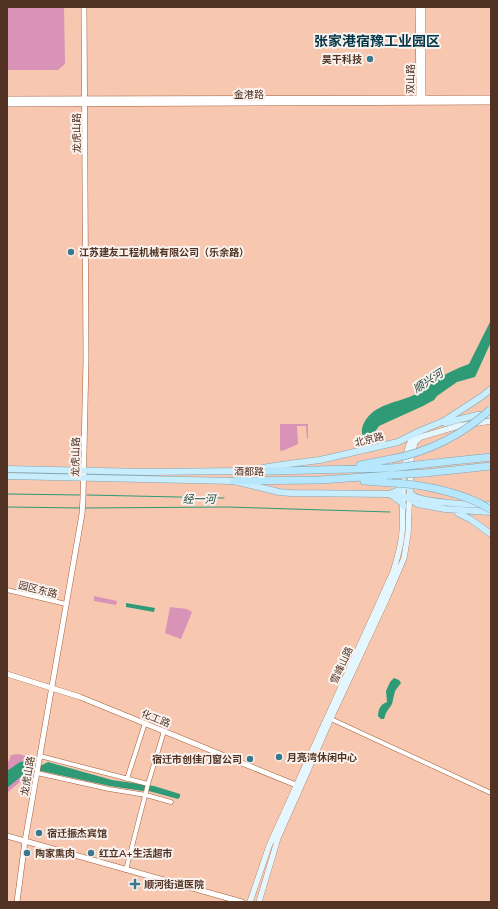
<svg xmlns="http://www.w3.org/2000/svg" width="498" height="909" viewBox="0 0 498 909" font-family="'Nunito Sans','Noto Sans SC',sans-serif">
<rect width="100%" height="100%" fill="#f7c7b0"/>
<!-- green -->
<path fill="#d893b7" d="M7 7H64L65 64 58 70H7Z
M280 424H308V438L307 439 306 426H297L298 444 285 450 280 451Z
M94 596 117 601 116 605 94 601Z
M170 607 187 609 192 612 181 639 165 633Z
M18 754 37 759 35 773 22 780 7 793V765L11 755Z"/>
<!-- water -->
<path fill="#2e9a76" d="M491 320V342L475 377 457 382 437 396 434 400 423 406 379 426 372 436 365 439C361 434 361 429 364 423 374 403 399 403 416 394 424 390 430 385 436 380 447 373 457 368 469 364Z
M126 603 155 608 154 612 126 607Z
M394 678 399 680 401 683 395 691 392 704 386 713 384 719H381L378 716C378 709 381 704 387 702L386 691 390 682Z
M26 761 32 764 34 767 40 766 48 762 112 780 154 786 180 794V797L178 799 145 790 143 791 110 786 32 769 29 770 7 788V771L20 762Z"/>
<g fill="none" stroke-linecap="round" stroke-linejoin="round">
<!-- stream -->
<path stroke="#2e9a76" stroke-width="1" d="M7 494 80 495
M87 495 224 498
M7 507 80 508
M84 508 227 507 390 512"/>
<defs>
<path id="minor" d="M7 590 66 604
M331 719 491 793
M40 756 148 784
M37 773 109 789 146 795 171 802
M127 779 145 723
M126 870 148 784 164 731"/>
<path id="tertiary" d="M418 7 419 100
M423 7V102
M7 99 491 98
M7 104 491 102
M7 674 80 697 296 785
M7 836 242 902
M17 902 25 841 82 514 83 498 86 359 84 7"/>
<path id="secondary" d="M250 902 269 846 393 572C397 559 401 547 402 533 404 511 399 447 416 434
M259 902 278 838 333 714 387 598 404 558 408 534 411 459 415 442 421 437 458 426 491 421"/>
<path id="primary" d="M445 423 477 415H491
M7 469 146 472 243 471
M256 469 288 464 320 460 398 442 420 431 444 421 481 397 491 389
M7 476 234 481 279 492 291 493 389 494 397 491 404 486
M409 488C409 489 411 493 411 494 420 503 477 505 491 505
M391 495 404 496 418 504 445 509 491 512
M393 496 400 501 404 506
M458 513 470 519 491 534"/>
<path id="trunk" d="M425 464 491 457
M360 465 391 459
M239 472 391 468
M425 473 491 466
M234 481 320 480 392 475
M364 481 392 483"/>
</defs>
<!-- minor casing -->
<use href="#minor" stroke="#a55f3b" stroke-width="5"/>
<!-- tertiary casing -->
<use href="#tertiary" stroke="#a55f3b" stroke-width="6"/>
<!-- secondary casing -->
<use href="#secondary" stroke="#a55f3b" stroke-width="6"/>
<!-- primary casing -->
<use href="#primary" stroke="#87a4af" stroke-width="7"/>
<!-- trunk casing -->
<use href="#trunk" stroke="#87a4af" stroke-width="8"/>
<!-- minor -->
<use href="#minor" stroke="#fff" stroke-width="4"/>
<!-- tertiary -->
<use href="#tertiary" stroke="#fff" stroke-width="5"/>
<!-- secondary -->
<use href="#secondary" stroke="#e4f6fe" stroke-width="5.5"/>
<!-- primary -->
<use href="#primary" stroke="#c8edfd" stroke-width="6"/>
<!-- trunk -->
<use href="#trunk" stroke="#b6e7fc" stroke-width="7"/>
<defs>
<path id="trunk-bridge" d="M391 459C429 452 462 435 491 409
M391 468 425 464
M392 475 425 473
M392 483C422 484 466 493 491 510"/>
</defs>
<!-- trunk-bridge casing -->
<use href="#trunk-bridge" stroke="#87a4af" stroke-width="8" stroke-linecap="butt"/>
<!-- trunk-bridge -->
<use href="#trunk-bridge" stroke="#b6e7fc" stroke-width="7"/>
</g>
<!-- markers -->
<g fill="#3b778e" stroke="#faf2ee" stroke-width="1.5">
<circle cx="370" cy="59" r="4"/>
<circle cx="71" cy="252" r="4"/>
<circle cx="279" cy="757" r="4"/>
<circle cx="250" cy="759" r="4"/>
<circle cx="39" cy="833" r="4"/>
<circle cx="27" cy="853" r="4"/>
<circle cx="91" cy="853" r="4"/>
<path d="M133 878h4v4h4v4h-4v4h-4v-4h-4v-4h4z"/>
</g>
<g text-anchor="middle" stroke-width="4" stroke-linejoin="round" paint-order="stroke">
<!-- poi labels -->
<g font-size="10" font-weight="bold" fill="#523323" stroke="#faf2ee" text-anchor="start">
<text x="362" y="63" text-anchor="end">昊干科技</text>
<text x="79" y="256">江苏建友工程机械有限公司（乐余路）</text>
<text x="287" y="761">月亮湾休闲中心</text>
<text x="242" y="763" text-anchor="end">宿迁市创佳门窗公司</text>
<text x="47" y="837">宿迁振杰宾馆</text>
<text x="35" y="857">陶家熏肉</text>
<text x="99" y="857">红立A+生活超市</text>
<text x="144" y="888">顺河街道医院</text>
</g>
<!-- street labels -->
<g font-size="10" fill="#523323" stroke="#faf2ee">
<text transform="translate(410 79) rotate(-90)" y="4">双山路</text>
<text x="249" y="98">金港路</text>
<text transform="translate(76 133) rotate(-90)" y="4">龙虎山路</text>
<text transform="translate(369 439) rotate(-14)" y="4">北京路</text>
<text transform="translate(75 457) rotate(-89)" y="4">龙虎山路</text>
<text transform="translate(249 471) rotate(1)" y="4">酒都路</text>
<text transform="translate(38 589) rotate(14)" y="4">园区东路</text>
<text transform="translate(341 665) rotate(-65)" y="4">雪峰山路</text>
<text transform="translate(156 718) rotate(22)" y="4">化工路</text>
<text transform="translate(27 776) rotate(-80)" y="4">龙虎山路</text>
</g>
<!-- water labels -->
<g font-size="11" font-style="italic" fill="#194535" stroke="#faf2ee">
<text transform="translate(428 381) rotate(-33)" y="4">顺兴河</text>
<text x="199" y="503">经一河</text>
</g>
<!-- district labels -->
<g font-size="14" font-weight="bold" fill="#013749" stroke="#faf2ee">
<text x="377" y="46">张家港宿豫工业园区</text>
</g>
</g>
<!-- border -->
<rect width="498" height="909" fill="none" stroke="#523323" stroke-width="16"/>
</svg>
